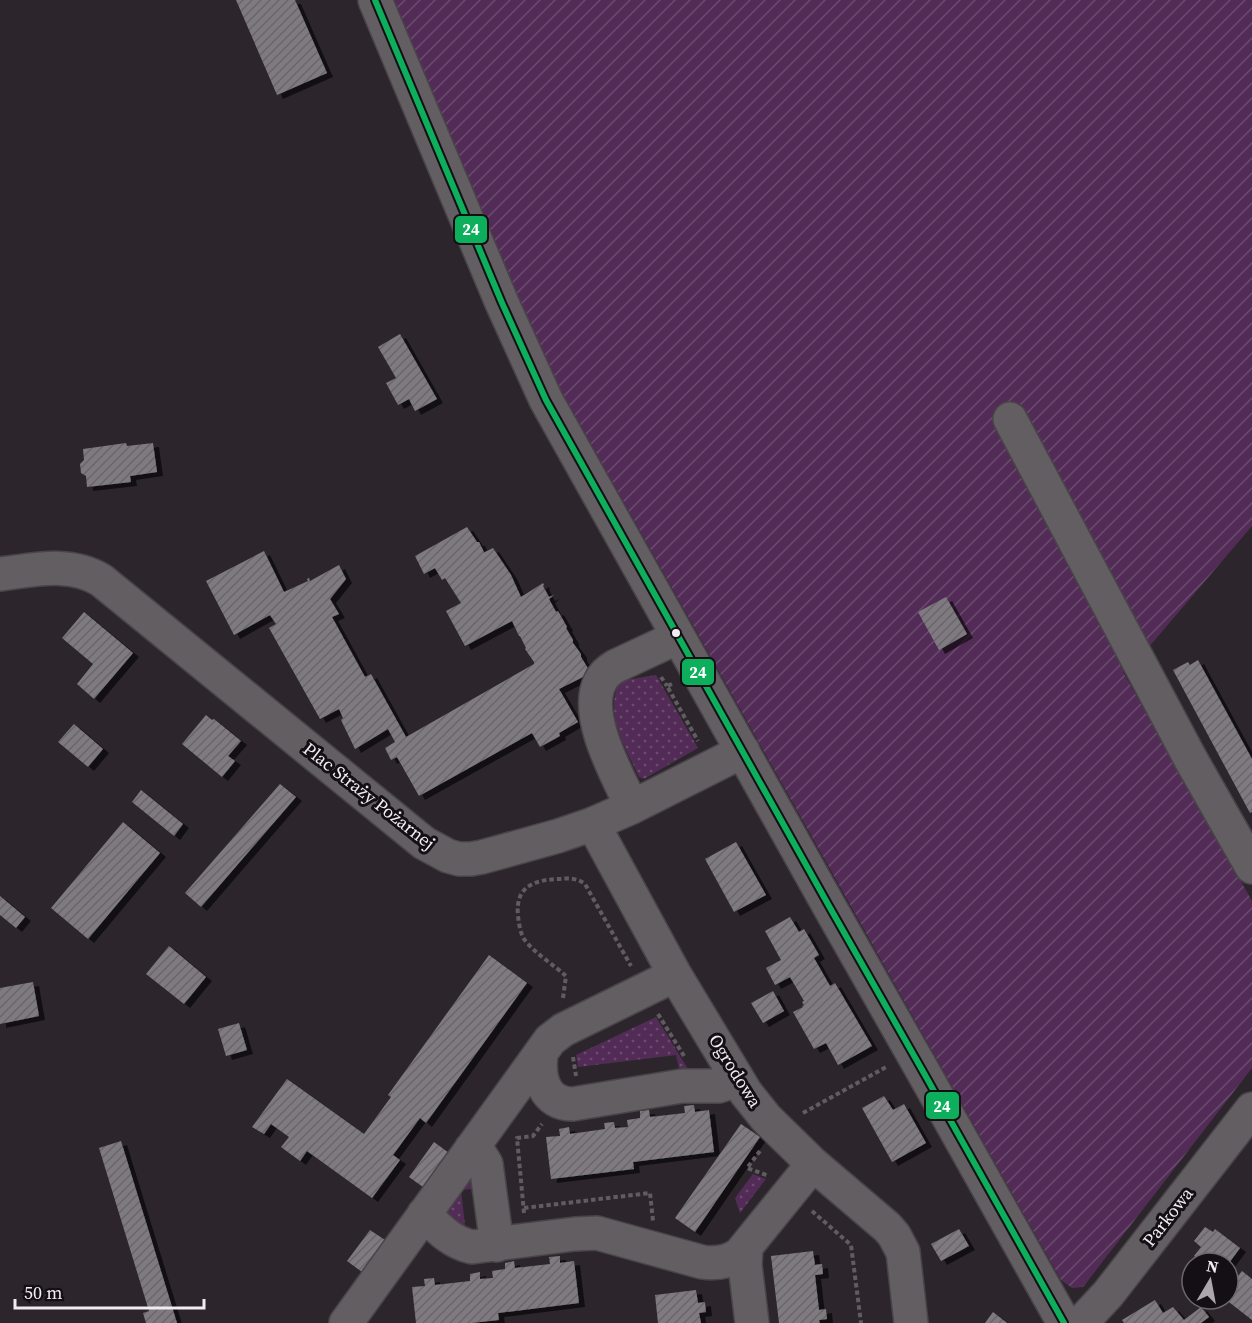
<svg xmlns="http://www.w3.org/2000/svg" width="1252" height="1323" viewBox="0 0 1252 1323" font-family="'Source Serif 4',serif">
<defs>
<pattern id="grass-dots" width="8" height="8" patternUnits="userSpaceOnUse" patternTransform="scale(1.5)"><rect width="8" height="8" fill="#522c56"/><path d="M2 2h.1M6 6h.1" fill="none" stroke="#6b4b6f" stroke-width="1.8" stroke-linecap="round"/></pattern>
<pattern id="garden-furrows" width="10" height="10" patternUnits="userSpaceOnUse" patternTransform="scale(1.5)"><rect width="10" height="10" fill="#522c56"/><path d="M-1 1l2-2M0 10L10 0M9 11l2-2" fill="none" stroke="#6b4b6f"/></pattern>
<pattern id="building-hatch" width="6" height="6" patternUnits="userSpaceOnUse" patternTransform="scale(1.5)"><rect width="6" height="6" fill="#7f7a80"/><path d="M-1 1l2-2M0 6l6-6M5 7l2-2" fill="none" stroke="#69656a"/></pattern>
<filter id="shadow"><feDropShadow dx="6" dy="4" stdDeviation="0" flood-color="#0009"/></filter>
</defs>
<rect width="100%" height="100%" fill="#2c262c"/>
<!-- grass -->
<path fill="url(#grass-dots)" d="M656 675 698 748 644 779 639 777C624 744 605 717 619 681Z
M656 1017 691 1074 680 1073 676 1055 578 1067 576 1055Z
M753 1174 766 1179 740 1213 735 1198Z
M464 1178C472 1177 478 1178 480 1188L461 1190 466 1235 485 1233V1236C479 1237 471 1239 465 1238 448 1234 440 1217 445 1202Z"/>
<!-- garden -->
<path fill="url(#garden-furrows)" d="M391 0H1252V526L1148 648 1150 653 1123 672 1252 901V1068L1083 1287 1072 1288 1061 1280 540 353Z"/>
<!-- building -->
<path fill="url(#building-hatch)" filter="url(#shadow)" d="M236 0H295L327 73 277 95Z
M400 334 437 399 415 411 409 399 398 405 386 383 396 378 378 347Z
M126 443 127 446 153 443 157 472 130 476 131 482 87 487 86 476 81 473 80 464 84 460 83 449Z
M467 527 477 542H479L484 552 483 553 493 548 511 575 521 597 543 583 544 585 543 586 549 597 554 595 549 599 556 612 558 611 567 627 566 628 573 640V643L581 654V657L589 670 591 673 559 689 578 722 559 733 560 736 540 747 532 733 419 796 397 757 391 760 385 748 395 742 388 729 355 749 341 720 343 718 339 709 320 719 269 628 276 624 270 615 234 635 206 581 264 551 284 592 308 581 307 579 309 578 310 581 339 565 346 579 330 599 339 614 332 617 365 677 371 674 406 737 534 664V662L525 649 526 648 520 636H519L512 621 465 646 446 611 461 603 445 578 442 580 435 568 424 574 415 556Z
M946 597 967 634 939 650 918 612Z
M84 612 133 653 94 699 77 684 93 664 62 638Z
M1198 660 1252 759V812L1250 813 1173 670 1188 662 1190 665Z
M206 715 212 720 214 719 241 741 228 756 235 761 222 777 182 744Z
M74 724 103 749 88 767 58 742Z
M280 784 296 797 201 907 185 893Z
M141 790 183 824 174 836 132 802Z
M123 822 160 853 88 939 51 908Z
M736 842 766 895 734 912 705 859Z
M0 896 25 917 16 928 0 915Z
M790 917 799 932 804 929 819 955 814 958 830 986 835 983 872 1046 838 1065 826 1043 814 1049 793 1012 803 1007 802 1006 804 1005 802 1002 804 1001 790 977 775 985 766 968 781 960 765 931Z
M169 946 206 977 184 1004 146 974Z
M489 955 527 983 426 1123 420 1118 393 1155 400 1160 372 1198 307 1151 300 1161 281 1147 289 1137 271 1124 264 1134 252 1127 287 1079 364 1134 391 1097 388 1095Z
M33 982 39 1016 0 1024V988Z
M773 991 784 1011 763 1023 751 1003Z
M239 1023 247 1050 226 1056 218 1029Z
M884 1096 893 1110 904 1104 926 1143 892 1162 862 1108Z
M694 1105 695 1112 709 1110 714 1152 633 1162 634 1169 551 1179 546 1137 560 1136 559 1129 569 1127 570 1134 605 1129 604 1123 614 1122 615 1128 628 1127 627 1120 640 1118V1111L649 1110 650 1117 685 1113 684 1106Z
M741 1124 760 1137 695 1232 675 1218Z
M121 1141 177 1323H146L143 1313 149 1311 99 1148Z
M434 1142 449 1153 423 1187 409 1177Z
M1205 1227 1213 1232 1215 1229 1240 1248 1229 1263H1203L1194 1256 1201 1247 1194 1241Z
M959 1229 969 1246 941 1261 931 1244Z
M370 1230 385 1240 362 1272 347 1261Z
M813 1251 815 1265 822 1264 823 1274 815 1275 819 1310 826 1309 827 1319 819 1320 820 1323H779L771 1256Z
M560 1256V1263L574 1261 579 1303 498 1313 499 1320 471 1323H416L412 1287 425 1286 424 1279 434 1278 435 1285 470 1281V1274L480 1272V1279L493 1278 492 1271 505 1269V1263L514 1261 515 1268 550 1264 549 1257Z
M1242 1271 1252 1279V1320L1225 1299H1228V1289Z
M696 1290 698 1303 705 1302 706 1312 699 1313 701 1323H658L655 1295Z
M1155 1300 1163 1313 1173 1307 1184 1320 1201 1307 1209 1317 1201 1323H1124L1122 1320Z
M993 1312 1007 1323H985Z"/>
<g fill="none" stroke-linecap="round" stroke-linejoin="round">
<defs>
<path id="minor" d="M375 0 502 303 546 400 829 906 925 1075 1064 1323
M1010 419 1190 758 1252 867
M0 574C34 570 70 561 101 580L424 843 448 856 459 859H471L482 857 558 836 593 824 632 807 743 751
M632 807C618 776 583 716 600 682 603 675 609 670 616 666L678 637
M593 824 675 975 746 1093 766 1118 813 1164 887 1227 894 1235 903 1252 911 1323
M541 1054C538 1078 544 1104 573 1104L682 1086H719L737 1080
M471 1149 481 1156 486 1164 497 1245
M424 1214C439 1229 451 1242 472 1247L575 1234 597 1233 702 1262C716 1264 729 1262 740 1254L813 1164
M746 1248 745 1265 752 1323
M346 1323 550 1040 563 1030 675 975
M1081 1323 1108 1294 1252 1109"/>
</defs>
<!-- minor casing -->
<use href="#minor" stroke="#484448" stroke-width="36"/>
<!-- path -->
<path stroke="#605c60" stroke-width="4" stroke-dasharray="4.5 3" stroke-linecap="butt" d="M661 677 667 686
M672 684 667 686 698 741
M563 998 566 976C554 965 533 952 524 939 520 932 519 924 518 916 515 887 533 880 558 879 568 878 577 878 585 884L631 966
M658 1014 684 1056
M573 1057 576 1076
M803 1113 888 1066
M760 1151 747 1168 769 1176
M524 1208 650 1193 653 1221
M812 1211 851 1245 861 1323
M524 1213 517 1138 533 1136 542 1124"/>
<!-- minor -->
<use href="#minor" stroke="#625e62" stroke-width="33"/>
<defs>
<path id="bus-1" d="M375 0 502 303 546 400 829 906 925 1075 1064 1323"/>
</defs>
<!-- bus-1 casing -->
<use href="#bus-1" stroke="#130f14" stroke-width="10"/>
<!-- bus-1 -->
<use href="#bus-1" stroke="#0daf5c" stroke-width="6"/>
</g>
<!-- markers -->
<circle fill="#f2ebf2" stroke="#130f14" stroke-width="2" cx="676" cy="633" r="5"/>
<g text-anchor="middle" stroke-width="6" stroke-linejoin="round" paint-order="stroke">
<!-- street labels -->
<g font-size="18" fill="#f2ebf2" stroke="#130f14">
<text transform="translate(369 796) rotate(38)" y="6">Plac Straży Pożarnej</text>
<text transform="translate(735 1071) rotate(58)" y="6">Ogrodowa</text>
<text transform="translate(1168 1217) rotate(-52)" y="6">Parkowa</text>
</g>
</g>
<g stroke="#130f14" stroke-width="2">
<rect x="454" y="215" width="34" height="29" rx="6" fill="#0daf5c"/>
<rect x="681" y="658" width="34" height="28" rx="6" fill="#0daf5c"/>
<rect x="925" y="1091" width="35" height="29" rx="6" fill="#0daf5c"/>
</g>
<g font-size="16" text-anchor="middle" font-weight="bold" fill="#fff">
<text x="471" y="235">24</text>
<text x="698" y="678">24</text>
<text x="942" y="1112">24</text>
</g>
<!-- north arrow -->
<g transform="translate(1210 1281) rotate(10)"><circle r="28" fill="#130f14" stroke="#6c676d" stroke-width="1.5"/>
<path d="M0-4.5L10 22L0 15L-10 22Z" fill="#ada6ad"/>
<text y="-9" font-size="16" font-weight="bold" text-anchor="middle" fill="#f2ebf2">N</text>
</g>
<!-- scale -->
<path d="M15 1299v9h189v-9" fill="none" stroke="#f2ebf2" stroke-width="3"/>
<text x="24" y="1299" font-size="18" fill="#f2ebf2" stroke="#130f14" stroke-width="4.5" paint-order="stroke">50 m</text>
</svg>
